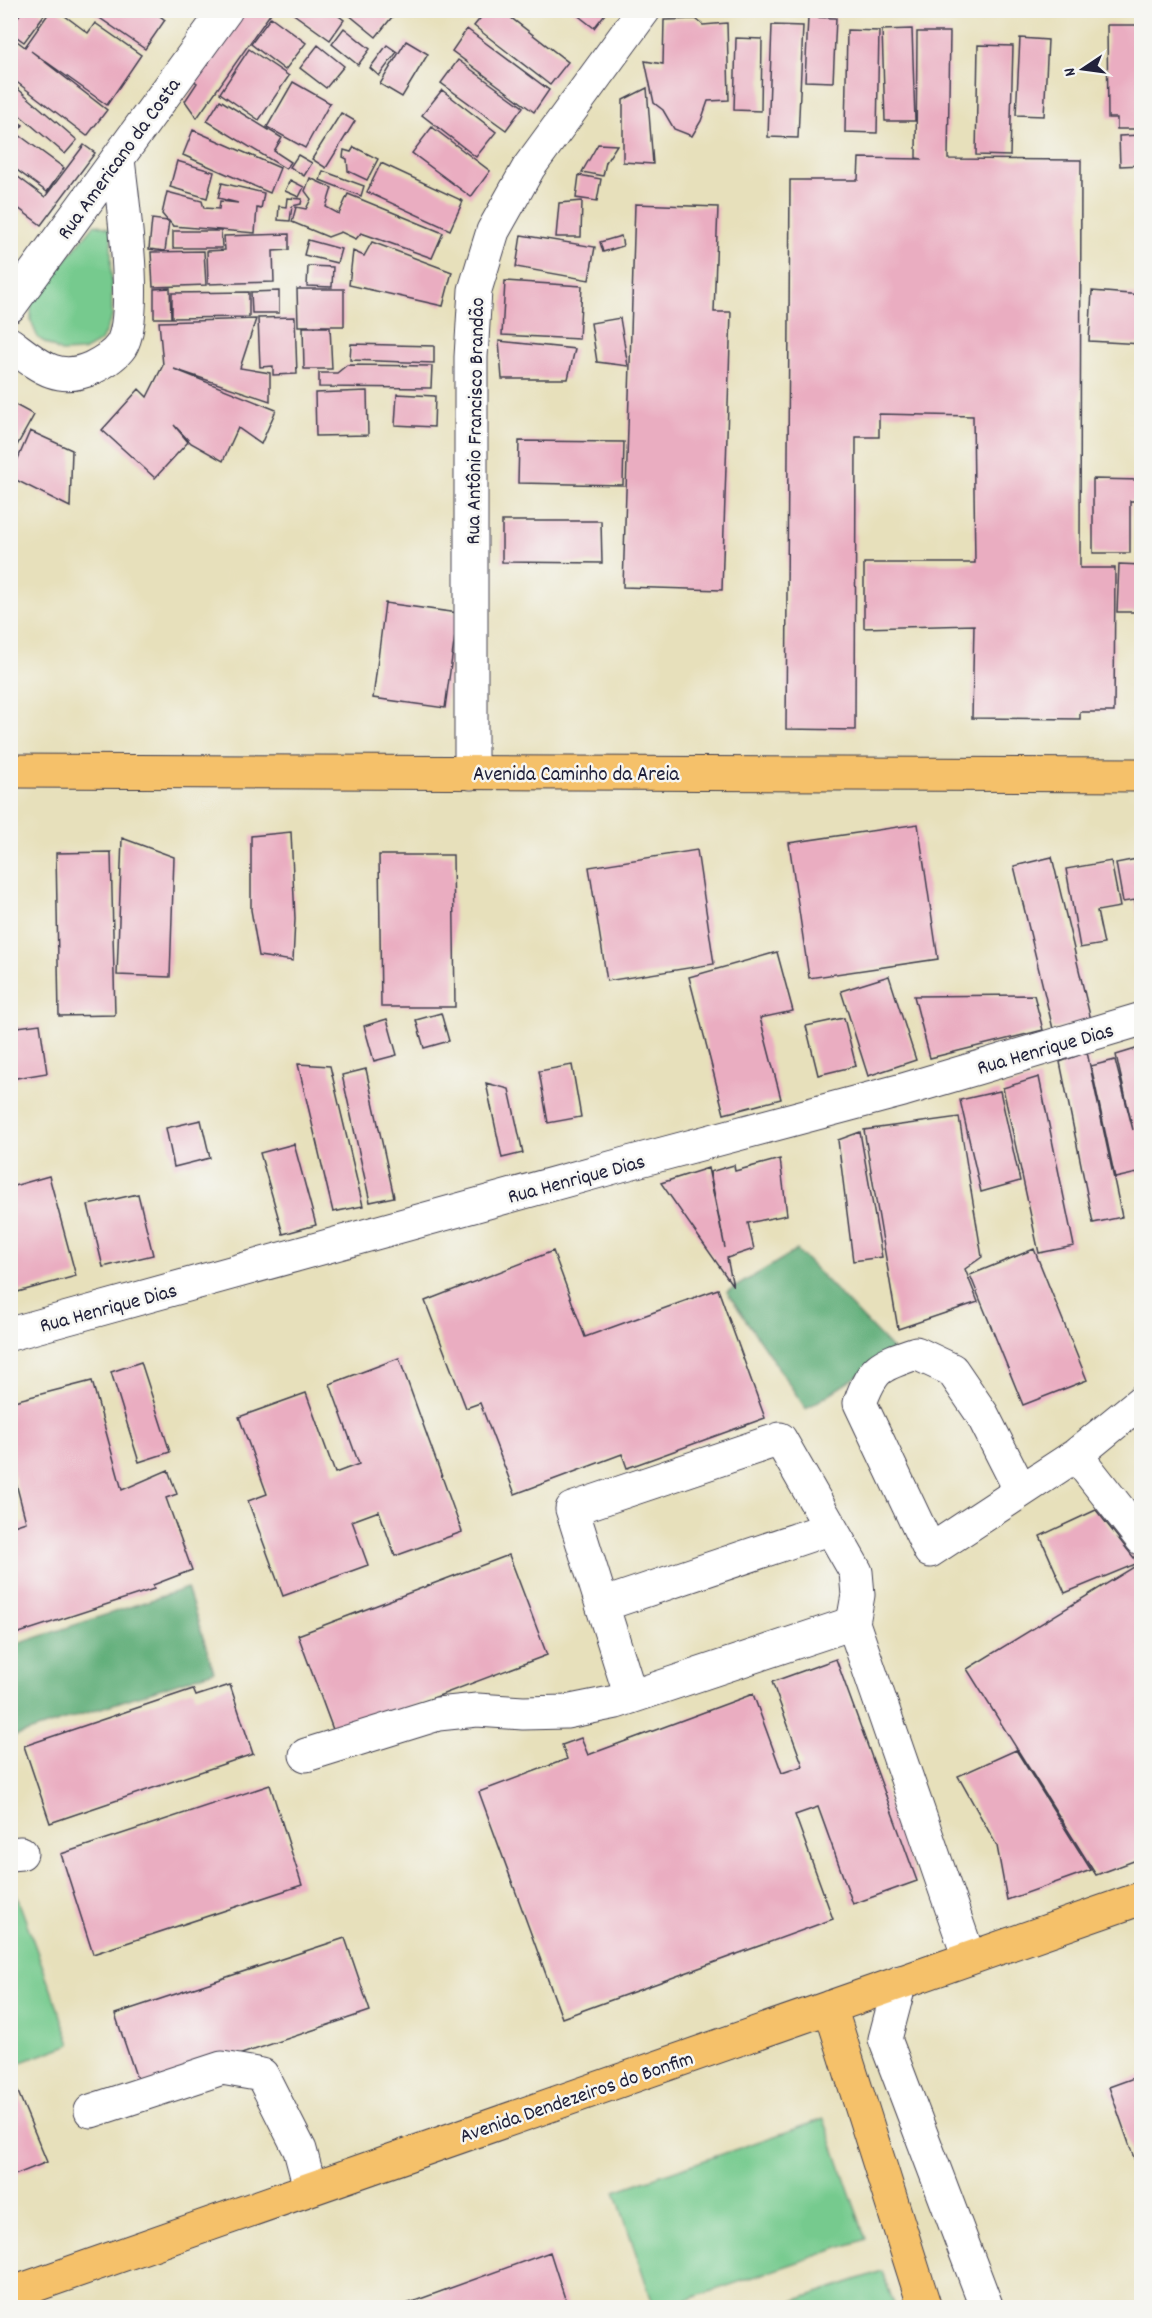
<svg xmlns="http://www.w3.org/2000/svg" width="1152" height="2318" viewBox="0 0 1152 2318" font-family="Dekko,sans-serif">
<rect width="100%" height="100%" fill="#f6f6f2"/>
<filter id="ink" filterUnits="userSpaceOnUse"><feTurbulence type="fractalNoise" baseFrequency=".0167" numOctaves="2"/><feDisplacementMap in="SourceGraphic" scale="12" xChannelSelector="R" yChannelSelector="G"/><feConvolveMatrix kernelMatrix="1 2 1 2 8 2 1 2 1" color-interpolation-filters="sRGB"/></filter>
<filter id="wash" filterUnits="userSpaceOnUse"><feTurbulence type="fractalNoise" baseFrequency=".008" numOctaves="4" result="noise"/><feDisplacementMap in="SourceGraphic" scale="24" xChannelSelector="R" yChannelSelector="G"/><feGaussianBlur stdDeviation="1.35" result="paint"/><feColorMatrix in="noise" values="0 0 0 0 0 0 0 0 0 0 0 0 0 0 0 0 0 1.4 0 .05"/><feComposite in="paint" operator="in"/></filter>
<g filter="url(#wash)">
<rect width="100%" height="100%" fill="#e7e0bb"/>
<!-- green -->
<path fill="#76ca8e" stroke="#4c7664" stroke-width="1.5" d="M95 224 111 229 112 317 101 341 83 351 61 352 38 338 31 321V302Z
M11 1880 71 2044 11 2066H10Z
M824 2119 866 2239 665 2307H654L615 2191Z
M882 2271 895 2307H776Z"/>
<!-- forest -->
<path fill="#60ae79" stroke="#41685a" stroke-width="1.5" d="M797 1250 895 1352 806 1409 727 1292Z
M187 1588 214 1671 13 1737 10 1729 11 1646Z"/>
<g id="blocks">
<!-- building -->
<path fill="#eaadc1" d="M23 10H38L44 15 24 42 10 32V27Z
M51 10H57L88 33 95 23 141 55 107 105 31 51 107 110 87 136 10 77V36L25 47Z
M97 10H152L165 20 145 49 94 14Z
M238 10H273L197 118 185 101 197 83 190 78Z
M288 10H331L344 20 330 40Z
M350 10H384L392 17 376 37 348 14Z
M487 10H501L568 62 550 85 474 26Z
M571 10H608L594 28Z
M271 17 306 43 285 70 251 44Z
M808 17 836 18 833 82 805 81Z
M696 19 703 25 727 23 729 100 708 101 701 121 692 136 674 129 663 110 654 103 645 61 663 64 664 20Z
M772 25 803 26 798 138 768 137Z
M1107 25H1142V129H1117V118H1108Z
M344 28 370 49 358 65 332 44Z
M467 29 549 90 534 112 452 51Z
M912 29 915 121H885L882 30Z
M847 30 879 31 877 133 845 132Z
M917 32H950L948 159 1081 160 1080 568H1115L1114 712H1080V719L972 718 974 625 864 628V563H975L973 416 879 414V437H856L855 730 786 729 790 180H858L859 158 922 159 916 158Z
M736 38 762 39 761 111 734 110Z
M1020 38 1048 40 1044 116 1016 115Z
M406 41 428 54 402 97 380 84Z
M318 45 344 66 326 88 300 68Z
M387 45 397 52 379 76 370 68Z
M978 45 1013 46 1010 156 976 155Z
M249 49 289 76 259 120 220 93Z
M458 60 523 107 506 130 441 83Z
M10 82 77 140 65 154 10 107Z
M293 82 330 103 305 148 267 127Z
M647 88 653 164 623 162V100Z
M442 90 496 132 476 157 422 115Z
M220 100 282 138 274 151 291 162 286 169 207 121Z
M341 113 355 121 326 168 312 159Z
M10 117 23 125 10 142Z
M432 127 490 171 471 197 412 153Z
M193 130 280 168 270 193 183 155Z
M19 135 64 168 47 192 10 165V147Z
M1142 135V165L1120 166 1119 136Z
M598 144 617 145 606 162 603 176 582 172Z
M84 145 95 153 41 225 10 202V171L45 197Z
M354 147 378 159 367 180 348 171 347 159 343 157 344 150 351 152Z
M298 155 312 163 304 176 290 167Z
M177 161 214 172 207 198 170 187Z
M381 163 463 201 450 230 367 192Z
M323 171 364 186 361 196 320 180Z
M579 175 601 179 597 201 576 198Z
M310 178 332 188 326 207 339 214 348 194 443 233 432 258 361 233 356 239 341 232 328 237 292 222 296 207 306 209 311 199 305 191Z
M290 180 304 187 299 197 285 191Z
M222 183 264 193 261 209 257 208 255 233 173 226 169 221 165 251 149 249 152 219 168 221 162 214 167 192 202 201 204 208 219 209 220 201 238 203 218 198Z
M287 198 302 199 301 204 292 206 290 221 278 220 279 206 286 207Z
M582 201 581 237H556L559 203Z
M635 204 718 207 714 312H731L722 590 623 587Z
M173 231H221L222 248H173Z
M289 234V250L273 251 274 282 208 284 207 251 225 250 224 236Z
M521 235 595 247 589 280 516 267Z
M621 236 623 246 603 252 600 242Z
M308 240 341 249 337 263 304 255Z
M372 242 452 272 443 306 349 285 353 251 364 256Z
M204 251 206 285 153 287 151 252Z
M308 266 333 267 332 287 307 286Z
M505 281 582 286 579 339 502 335Z
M170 288 171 318H154V289Z
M297 289H344V326H298Z
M279 291V313H252L251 292Z
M1092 291 1142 295V344L1089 341Z
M249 292V317L172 318V293Z
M295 317 297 374 273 375V366L260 367 258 318Z
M620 318 628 366 597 362 591 323Z
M256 319 240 368 270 373V401L174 369 276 410 261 444 238 428 223 461 191 443 174 425 188 442 155 478 102 430 139 389 147 397 163 365 159 322Z
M303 327H330L332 369H304Z
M499 341 575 349 568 379H502Z
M351 344 434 346V363L350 360Z
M347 365 432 366 431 388 319 387V373H337Z
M367 391 368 435 316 436 315 393Z
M397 394 435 396 434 427 395 425Z
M10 402 34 415 10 458Z
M30 431 72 450 70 507 10 477Z
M519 441 624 442 623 485 518 483Z
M1093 479 1142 480V501H1130V553H1093Z
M502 521H601L602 563 502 562Z
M1119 564 1142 565V612H1117Z
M385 603 458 613 445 708 373 698Z
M918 824 938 959 809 978 789 843Z
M291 832 295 919 293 961 259 956 251 910V836Z
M122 838 174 857 170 977 117 975Z
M697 850 714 964 607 981 589 867Z
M111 852 115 1015 59 1016 56 853Z
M379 855H453L455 1007H381Z
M1052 857 1091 1020 1053 1029 1014 866Z
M1142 858V918L1138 919 1135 900 1123 902 1116 863Z
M1111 861 1120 907 1097 911 1104 944 1080 948 1066 869Z
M777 952 793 1011 760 1018 781 1099 724 1114 689 977Z
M889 976 916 1060 868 1076 841 991Z
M1034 995 1043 1030 930 1058 914 996Z
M441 1013 449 1041 424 1048 416 1020Z
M844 1018 856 1066 818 1075 806 1026Z
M387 1019 397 1055 374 1061 364 1026Z
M40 1024 47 1073 10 1079V1028Z
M1139 1048 1142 1057V1172L1115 1178 1091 1066 1115 1060 1133 1130 1116 1055Z
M1087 1052 1122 1217 1093 1223 1060 1062Z
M298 1064 330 1066 363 1206 333 1212Z
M572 1065 581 1117 548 1123 539 1071Z
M366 1069 394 1197 370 1202 342 1075Z
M1039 1077 1074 1246 1039 1253 1003 1088Z
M486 1083 509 1089 523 1153 502 1158Z
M1000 1091 1020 1181 981 1192 960 1100Z
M959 1117 982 1257 965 1269 978 1302 898 1329 864 1130Z
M201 1120 210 1158 174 1167 166 1128Z
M860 1132 882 1257 853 1261 838 1140Z
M294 1144 316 1225 283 1234 260 1153Z
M780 1159 787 1215 748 1223 754 1249 727 1258 733 1286 661 1183 708 1168 725 1248 710 1172 734 1165 735 1171Z
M49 1176 76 1276 14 1293 10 1280V1187Z
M138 1194 153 1255 103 1267 88 1205Z
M1034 1249 1087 1380 1023 1405 970 1275Z
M553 1251 585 1337 718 1289 765 1418 627 1468 622 1454 515 1494 480 1403 466 1408 425 1301Z
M399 1358 462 1532 395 1556 379 1511 352 1521 368 1565 283 1596 248 1501 267 1494 239 1417 306 1393 335 1473 359 1464 330 1384Z
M141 1362 170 1452 139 1462 111 1372Z
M92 1381 122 1490 168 1470 177 1494 166 1498 192 1570 153 1585 154 1589 10 1636V1527L26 1522 10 1460V1402Z
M1096 1510 1138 1563 1065 1593 1040 1536Z
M509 1555 547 1655 335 1735 298 1635Z
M1142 1562V1858L1096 1875 967 1669Z
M836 1659 917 1881 853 1904 818 1807 795 1815 833 1919 562 2018 479 1792 567 1759 562 1745 581 1738 588 1755 753 1694 782 1773 803 1766 772 1682Z
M230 1685 253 1754 50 1823 24 1746 193 1689 196 1696Z
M1016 1750 1091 1870 1007 1900 997 1846 958 1776Z
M270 1785 302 1885 93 1954 61 1854Z
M345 1938 370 2011 140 2088 115 2014Z
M1142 2075V2178H1141L1109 2087Z
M18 2092 47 2162 10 2177V2095Z
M550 2252 568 2308H398V2307Z"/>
</g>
</g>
<g filter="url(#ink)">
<use href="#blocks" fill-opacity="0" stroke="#403e4e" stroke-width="1.5"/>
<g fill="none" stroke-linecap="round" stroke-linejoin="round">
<defs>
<path id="minor" d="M10 306 226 10
M10 344C37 364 57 384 92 368 102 363 115 355 121 346 140 315 122 198 118 159
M471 773V357L475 290 493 231 529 167 644 10
M10 1334 625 1164 903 1090 1142 1019
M1142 1401 1076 1455 1142 1539
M1021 1491 982 1414 952 1370 916 1353C880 1365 873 1367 860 1403L930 1551 1076 1455
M602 1605 831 1528
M631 1697 572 1509 780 1439 856 1572 858 1595 853 1623
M306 1755 438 1714 477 1710 523 1713 566 1712 616 1702 853 1623 969 1958
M10 1854 21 1853
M900 1982 885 2039 987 2308
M91 2111 222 2068 262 2075 300 2150 310 2188"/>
<path id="major" d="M10 771 1142 775
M830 2007 925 2308
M10 2294 1142 1898"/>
</defs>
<!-- minor casing -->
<use href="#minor" stroke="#403e4e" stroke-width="35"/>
<!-- major casing -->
<use href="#major" stroke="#403e4e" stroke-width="35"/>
<!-- minor -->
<use href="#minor" stroke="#fff" stroke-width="33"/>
<!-- major -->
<use href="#major" stroke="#f5c16b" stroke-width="33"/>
</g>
</g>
<g text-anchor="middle" stroke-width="5" stroke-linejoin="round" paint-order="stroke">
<!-- street labels -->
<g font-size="21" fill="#22223b" stroke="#f6f6f2">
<text transform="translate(118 158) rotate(-54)" y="7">Rua Americano da Costa</text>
<text transform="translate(474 421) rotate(-89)" y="7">Rua Antônio Francisco Brandão</text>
<text x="576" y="780">Avenida Caminho da Areia</text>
<text transform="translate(1045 1048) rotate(-16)" y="7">Rua Henrique Dias</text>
<text transform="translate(576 1178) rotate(-15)" y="7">Rua Henrique Dias</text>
<text transform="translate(108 1307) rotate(-15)" y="7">Rua Henrique Dias</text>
<text transform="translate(576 2096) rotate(-19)" y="7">Avenida Dendezeiros do Bonfim</text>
</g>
</g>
<!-- margin -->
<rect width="1152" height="2318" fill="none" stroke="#f6f6f2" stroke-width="36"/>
<!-- north arrow -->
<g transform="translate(1083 69) rotate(257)" stroke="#f6f6f2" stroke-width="4.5" paint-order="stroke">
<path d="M0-4.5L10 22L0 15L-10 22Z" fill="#22223b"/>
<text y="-9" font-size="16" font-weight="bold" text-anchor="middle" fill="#22223b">N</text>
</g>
</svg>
